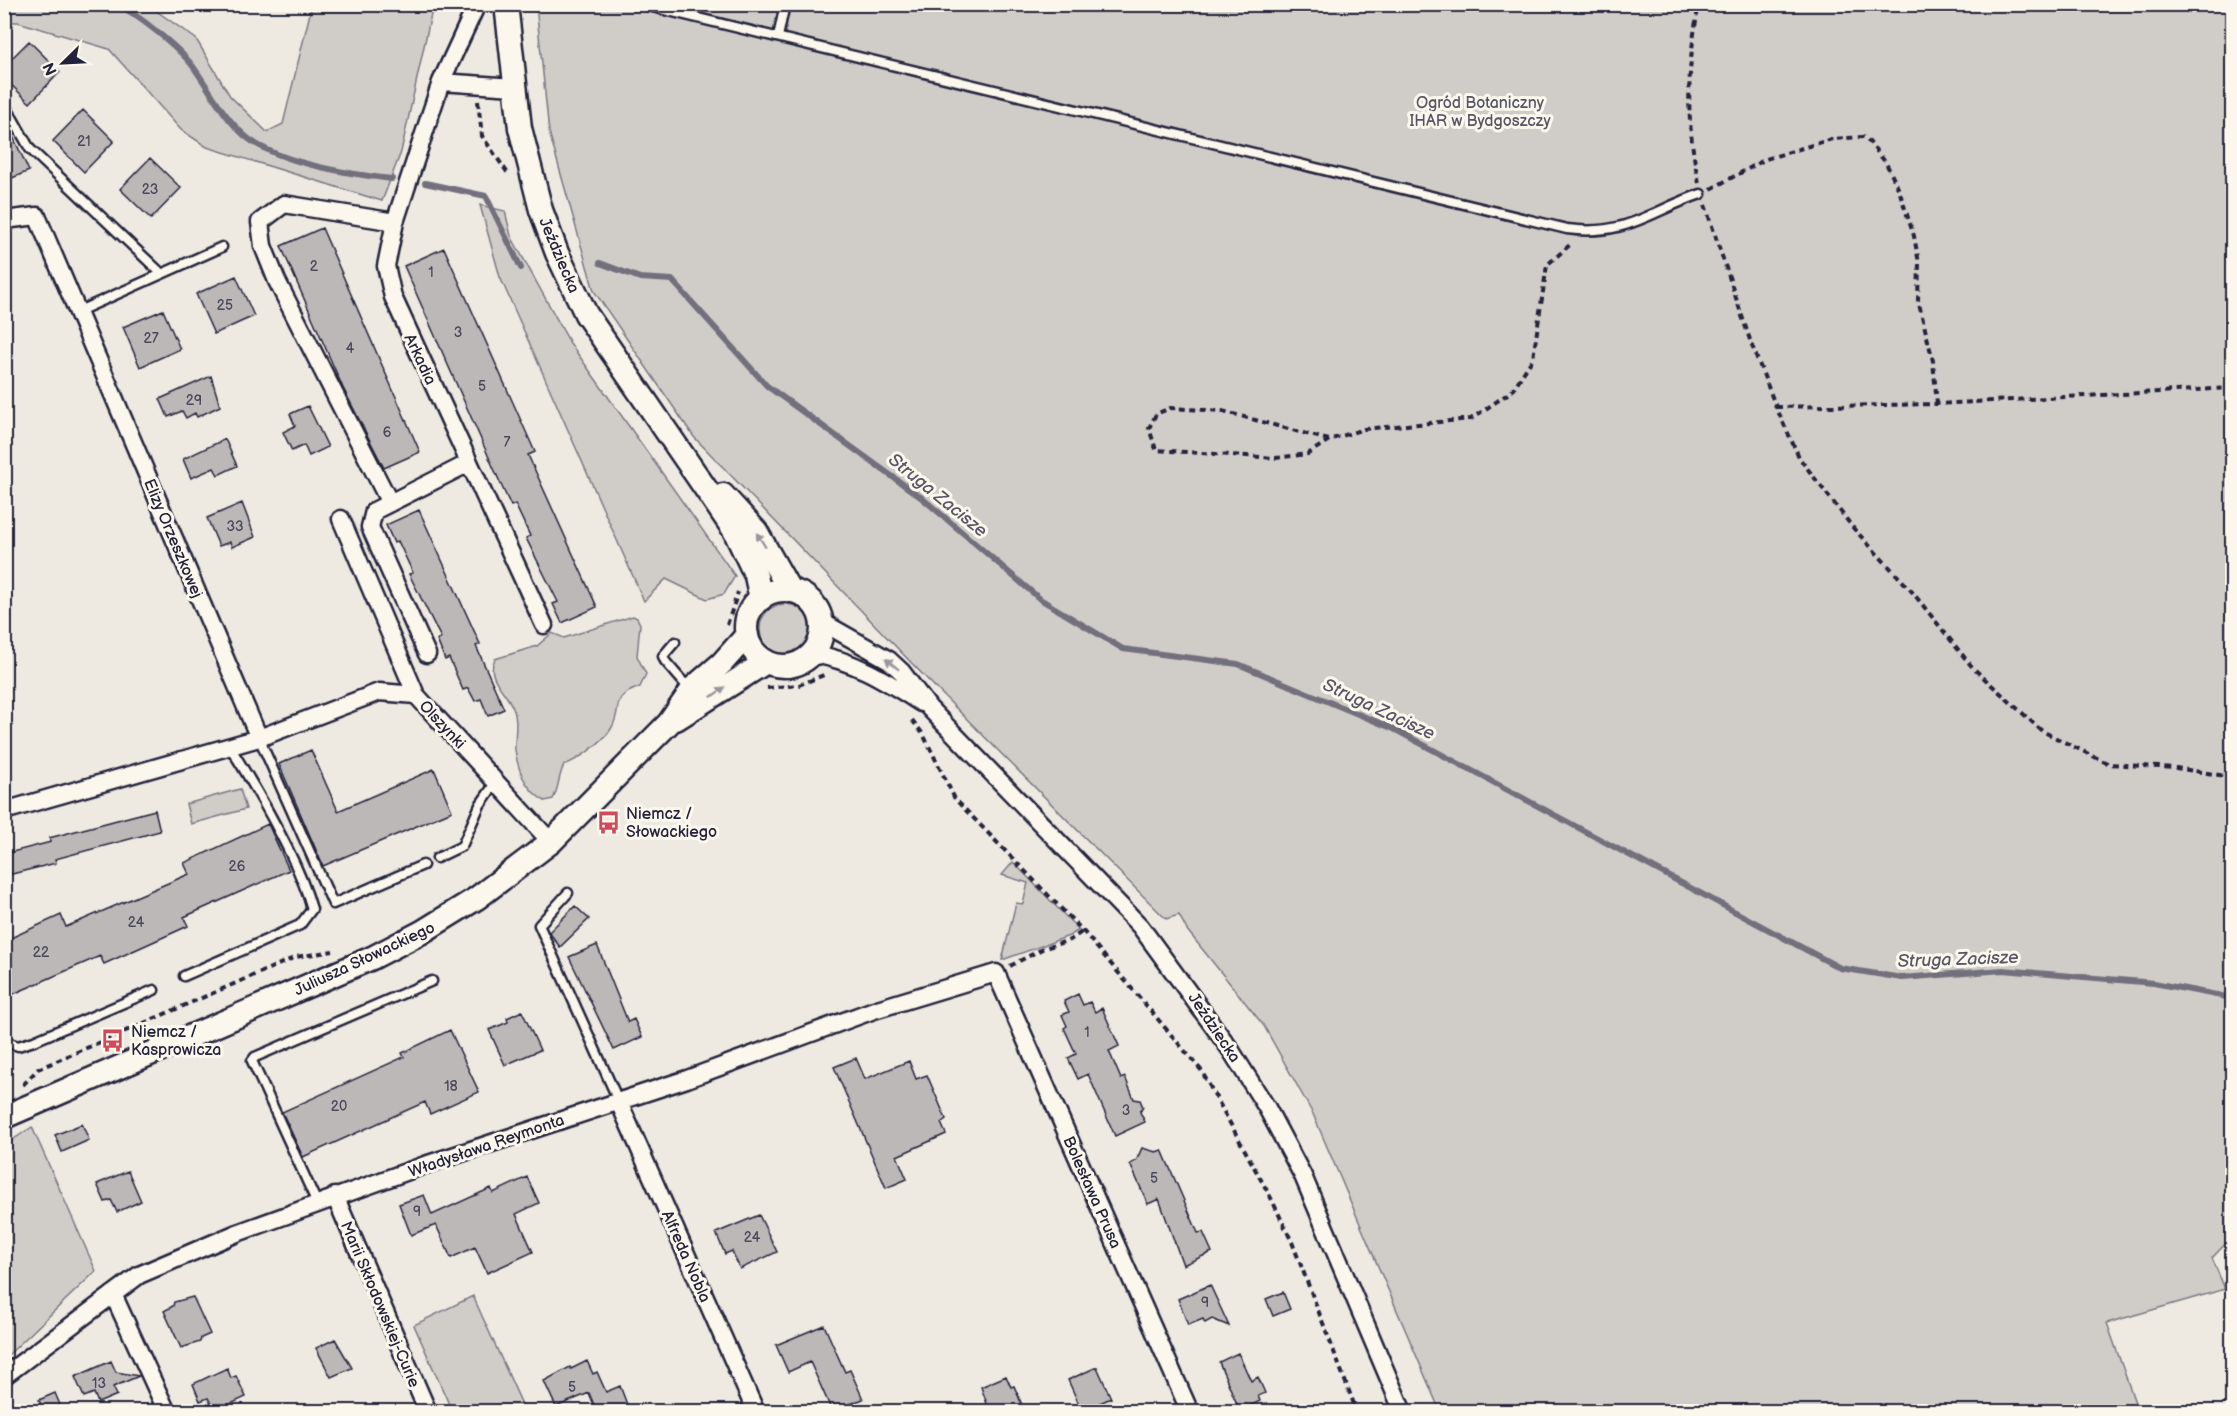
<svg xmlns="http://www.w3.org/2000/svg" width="2237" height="1416" viewBox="0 0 2237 1416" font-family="'Balsamiq Sans',sans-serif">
<rect width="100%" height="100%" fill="#eeeae2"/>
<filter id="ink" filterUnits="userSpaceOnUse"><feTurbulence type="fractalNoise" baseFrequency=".0167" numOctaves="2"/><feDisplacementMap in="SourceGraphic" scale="12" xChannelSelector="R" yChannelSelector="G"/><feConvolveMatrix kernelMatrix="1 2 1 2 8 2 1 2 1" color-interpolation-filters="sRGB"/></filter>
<g filter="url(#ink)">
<!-- green -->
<path fill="#d0cdc9" stroke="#797882" stroke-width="1.5" d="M4 5H148L196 39 230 96 267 132 283 124 312 5H433L401 152 382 201 207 147 181 130 109 49 18 22H5Z
M536 5H2232V1237L2212 1258 2225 1289 2107 1323 2138 1411H1440L1313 1114 1264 1026 1187 930 1179 915 1166 919 928 680 694 437 594 291 549 132Z
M480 205 505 211 511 236 570 343 735 576 724 594 707 599 666 579 644 601 500 277Z
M760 629a25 25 0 1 1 50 0a25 25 0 1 1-50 0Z
M633 616 637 618 640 624 637 656 646 674 640 687C608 698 624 707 611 729 602 743 578 760 564 765 558 777 559 788 553 799L545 801C527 791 518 771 515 750 514 737 519 721 513 708 506 691 485 677 495 659L537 646 552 633 564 638Z
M240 789 246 809 191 824 186 804Z
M1013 862 1079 930 1069 936 1002 960 1016 903 1023 904 1028 883 1002 875Z
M32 1127 96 1271 5 1358V1145Z
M473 1296 525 1411H452L414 1325Z"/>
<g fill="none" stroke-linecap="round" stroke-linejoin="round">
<!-- stream -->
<path stroke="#716f7c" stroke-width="6" d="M117 4C138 15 177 46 192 65 209 88 222 115 244 135 275 163 350 174 392 179
M425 183 486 196 521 268
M600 263 640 278 672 280 767 386 922 498 1040 599 1123 649 1238 664 1394 729 1840 968 1902 978 2003 970 2154 983 2232 998"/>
</g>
<!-- building -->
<path fill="#bcb8b8" stroke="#22223b" stroke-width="1.5" d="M29 41 60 72 30 103 4 78V66Z
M83 110 114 141 84 172 53 141Z
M4 117 29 171 12 178 4 161Z
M150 158 181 188 151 219 120 189Z
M322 228 420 452 384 468 343 388 281 246Z
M444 248 535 452 528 455 597 607 562 623 553 604 558 602 526 538 530 536 515 504 511 506 503 489 404 266Z
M236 276 254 316 214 334 196 294Z
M163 310 180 349 140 367 123 327Z
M211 376 220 406 197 417 195 413 186 418 182 411 168 417 160 399Z
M308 406 328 447 309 456 304 445 292 451 283 432 295 426 290 414Z
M225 439 237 466 218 475 214 468 191 478 183 459Z
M242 503 255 537 232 547 230 542 219 546 207 518Z
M419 510 480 644 476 646 504 709 488 716 481 699 475 701 468 688 463 690 449 658 445 660 437 640 441 638 409 574 413 573 398 541 394 543 386 525Z
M311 750 338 811 434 769 452 811 323 866 279 764Z
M155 810 160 831 55 859 56 863 4 876V854L51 842 49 838Z
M268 824 289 870 184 917 188 926 104 964 100 956 4 998V941L61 915 66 927 189 874 184 863Z
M575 906 589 919 560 947 549 932Z
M597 945 628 1022 634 1019 642 1037 614 1050 569 957Z
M1078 994 1083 1005 1090 1002 1095 1012 1102 1008 1119 1046 1109 1051 1121 1079 1125 1077 1134 1099 1140 1100 1143 1107 1140 1112 1145 1122 1115 1136 1088 1074 1078 1079 1068 1058 1076 1054 1064 1028 1067 1026 1062 1015 1069 1012 1064 1001Z
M522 1011 540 1050 505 1065 489 1030 508 1022 507 1018Z
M450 1030 479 1092 430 1114 425 1102 303 1157 282 1112 404 1057 402 1053Z
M856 1058 865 1079 909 1061 916 1079 927 1075 946 1119 941 1123 946 1134 897 1156 907 1179 886 1188 834 1067Z
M82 1124 89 1140 62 1152 55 1135Z
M1142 1148 1156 1152 1162 1150 1198 1233 1203 1232 1212 1252 1183 1265 1159 1199 1148 1204 1130 1164 1136 1161Z
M128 1171 141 1201 117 1212 111 1200 105 1202 97 1184Z
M527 1177 539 1203 516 1214 533 1252 487 1273 475 1247 451 1258 436 1225 411 1235 399 1204 424 1195 432 1215 491 1188 493 1193Z
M759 1215 777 1252 740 1269 732 1251 725 1254 716 1233Z
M1210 1285 1229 1326 1212 1319 1205 1323 1203 1319 1188 1325 1178 1299Z
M1283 1292 1290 1309 1273 1316 1266 1299Z
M193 1297 210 1334 201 1338 200 1342 181 1348 164 1311 173 1306 174 1302Z
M824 1325 845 1372 850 1370 863 1399 832 1411 810 1362 788 1372 776 1345Z
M335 1339 352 1368 331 1377 316 1348Z
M1238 1353 1251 1381 1258 1377 1265 1393 1258 1396 1260 1401 1240 1411 1219 1362Z
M111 1361 116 1372 139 1376 113 1387 117 1395 98 1403 94 1393 84 1397 75 1377Z
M587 1361 593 1374 597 1372 606 1392 620 1386 628 1407 617 1412H597L589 1393 556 1407 544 1381 570 1367 571 1369Z
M1097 1367 1111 1398 1082 1411 1068 1380Z
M227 1368 231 1378 236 1376 246 1397 215 1411 208 1398 200 1401 193 1384Z
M1006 1376 1011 1387 1014 1386 1025 1412H990L981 1387Z
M55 1393 63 1412H44L39 1400Z"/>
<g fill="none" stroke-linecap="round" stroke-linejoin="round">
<defs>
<path id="lane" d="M640 4 1567 229C1626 237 1650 211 1701 194
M778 37 785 4
M4 103 30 149 162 274
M79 311 222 247
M675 642 663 656 665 661 691 691
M259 738 333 904 423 865
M437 858 462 846 480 805 496 782
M568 893 539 925 618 1100
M184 976 300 925 312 909C298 860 257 790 230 747
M4 1036 7 1042 18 1046 34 1041 154 990
M317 1203 252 1061 255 1057 432 981"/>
<path id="street" d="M477 4 441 82 395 222 386 266 393 297 544 625
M441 82 514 87
M4 220 37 216 259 738 379 692 416 695
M390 503 277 281 263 246 260 222 284 204 395 222
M341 519 416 695 551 842
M822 622 889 660 902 672 929 708 1140 926 1230 1049 1267 1108 1303 1176 1403 1412
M427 654 370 527 374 511 469 463
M813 654C854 660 886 681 921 703
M4 811 259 738
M618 1100 756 1412
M335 1196 428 1412
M113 1294 167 1412
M4 1376 139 1275 237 1233 425 1165 687 1079 874 1010 996 973 1190 1412"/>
<path id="secondary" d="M506 4 520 128 541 210 557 253 586 314 734 530 756 576 761 599
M723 495 756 531 790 591
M746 628a38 38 0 1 1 76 0a38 38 0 1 1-76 0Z
M676 719 766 662
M4 1117 372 958 422 932 477 898 551 842 669 723 694 687 722 663 747 635"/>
</defs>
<!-- lane casing -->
<use href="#lane" stroke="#22223b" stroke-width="13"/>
<!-- street casing -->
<use href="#street" stroke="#22223b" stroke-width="21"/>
<!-- secondary casing -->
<use href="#secondary" stroke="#22223b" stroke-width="27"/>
<!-- path -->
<path stroke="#22223b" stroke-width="4" stroke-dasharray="6 4.5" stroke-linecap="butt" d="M478 101 482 136 509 175
M1699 183C1685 120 1687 67 1699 4
M1711 189 1766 159 1832 139 1863 137 1867 139 1886 163 1899 190 1914 236 1919 263 1918 300 1933 361 1937 404
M1705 205 1751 343 1776 407 1800 459 1854 529 1909 588 1973 668 2042 731 2109 764 2176 768 2232 777
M1776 407 1937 404 2232 388
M1329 440 1308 454 1276 458 1156 450 1149 428 1156 414 1170 408 1222 411 1329 440 1364 429 1471 419 1512 391 1533 358 1547 265 1572 243
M727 625 738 592
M767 688 799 685 824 675
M912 720 923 734 955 799 1083 931 1201 1070 1271 1198 1292 1242 1357 1412
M1010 966 1042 949 1070 940 1083 931
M23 1085 38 1069 296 957 333 951"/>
<!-- lane -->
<use href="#lane" stroke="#fbf7ec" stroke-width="8"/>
<!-- street -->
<use href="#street" stroke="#fbf7ec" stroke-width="16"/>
<!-- secondary -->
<use href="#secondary" stroke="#fbf7ec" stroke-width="22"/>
</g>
<!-- one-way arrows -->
<defs><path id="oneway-solid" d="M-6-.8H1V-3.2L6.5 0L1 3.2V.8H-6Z" transform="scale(1.5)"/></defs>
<g fill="#99979c">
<use href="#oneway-solid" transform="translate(761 540) rotate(-122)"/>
<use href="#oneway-solid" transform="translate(892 664) rotate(-141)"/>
<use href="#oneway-solid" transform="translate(718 692) rotate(-36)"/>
</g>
</g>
<!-- icons -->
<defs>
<symbol id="bus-bare" viewBox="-9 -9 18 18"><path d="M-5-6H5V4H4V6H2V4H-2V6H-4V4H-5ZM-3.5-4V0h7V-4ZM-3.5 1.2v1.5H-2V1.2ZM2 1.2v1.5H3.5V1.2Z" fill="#d1495b" stroke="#fbf7ec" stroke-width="2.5" paint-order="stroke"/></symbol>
</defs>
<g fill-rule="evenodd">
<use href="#bus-bare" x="592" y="806" width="33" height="33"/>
<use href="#bus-bare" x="96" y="1024" width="33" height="33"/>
</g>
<g text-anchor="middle" stroke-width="6" stroke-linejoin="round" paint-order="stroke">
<!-- number labels -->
<g font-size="14" fill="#48485a">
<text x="84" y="146">21</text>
<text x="150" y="194">23</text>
<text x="314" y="271">2</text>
<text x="431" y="277">1</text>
<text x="225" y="310">25</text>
<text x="458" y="337">3</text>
<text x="151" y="343">27</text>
<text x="350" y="353">4</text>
<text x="482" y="391">5</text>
<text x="194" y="405">29</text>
<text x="387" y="437">6</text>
<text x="507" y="447">7</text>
<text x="235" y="531">33</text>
<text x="237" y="871">26</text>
<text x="136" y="927">24</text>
<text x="41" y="957">22</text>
<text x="1087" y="1037">1</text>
<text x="451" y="1091">18</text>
<text x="339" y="1111">20</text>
<text x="1126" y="1115">3</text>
<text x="1154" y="1183">5</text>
<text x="417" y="1216">9</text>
<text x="752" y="1242">24</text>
<text x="1205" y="1307">9</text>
<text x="99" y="1388">13</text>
<text x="572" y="1392">5</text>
</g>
<!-- park labels -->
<g font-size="16" fill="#565566" stroke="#fbf7ec">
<text x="1480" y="108">Ogród Botaniczny<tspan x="1480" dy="18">IHAR w Bydgoszczy</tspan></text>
</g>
<!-- street labels -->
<g font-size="16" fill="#22223b" stroke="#fbf7ec">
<text transform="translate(560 255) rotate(67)" y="6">Jeździecka</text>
<text transform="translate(421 359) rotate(65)" y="6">Arkadia</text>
<text transform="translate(174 538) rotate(67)" y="6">Elizy Orzeszkowej</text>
<text transform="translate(443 724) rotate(47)" y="6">Olszynki</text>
<text transform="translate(364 958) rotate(-25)" y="6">Juliusza Słowackiego</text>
<text transform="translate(1215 1027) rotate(56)" y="6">Jeździecka</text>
<text transform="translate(486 1145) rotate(-19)" y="6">Władysława Reymonta</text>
<text transform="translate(1093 1192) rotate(66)" y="6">Bolesława Prusa</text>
<text transform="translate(687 1256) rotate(66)" y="6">Alfreda Nobla</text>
<text transform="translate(381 1304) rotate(67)" y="6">Marii Skłodowskiej-Curie</text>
</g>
<!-- poi labels -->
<g font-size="16" fill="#22223b" stroke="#fbf7ec" text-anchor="start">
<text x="626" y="819">Niemcz /<tspan x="626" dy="18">Słowackiego</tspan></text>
<text x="131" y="1037">Niemcz /<tspan x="131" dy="18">Kasprowicza</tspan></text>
</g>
<!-- water labels -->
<g font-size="18" font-style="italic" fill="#575666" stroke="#fbf7ec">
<text transform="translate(938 495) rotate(39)" y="6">Struga Zacisze</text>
<text transform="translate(1379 709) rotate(25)" y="6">Struga Zacisze</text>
<text transform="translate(1958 959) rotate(-2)" y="6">Struga Zacisze</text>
</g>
</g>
<!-- margin -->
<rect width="2237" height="1416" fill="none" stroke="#fbf7ec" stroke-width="24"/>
<rect x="12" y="12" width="2213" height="1392" fill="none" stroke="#22223b" stroke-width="2" filter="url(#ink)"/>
<!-- north arrow -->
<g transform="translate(63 63) rotate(246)" stroke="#fbf7ec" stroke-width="4.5" paint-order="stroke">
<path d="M0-4.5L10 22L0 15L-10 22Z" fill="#22223b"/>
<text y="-9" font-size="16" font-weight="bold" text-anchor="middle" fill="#22223b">N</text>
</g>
</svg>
